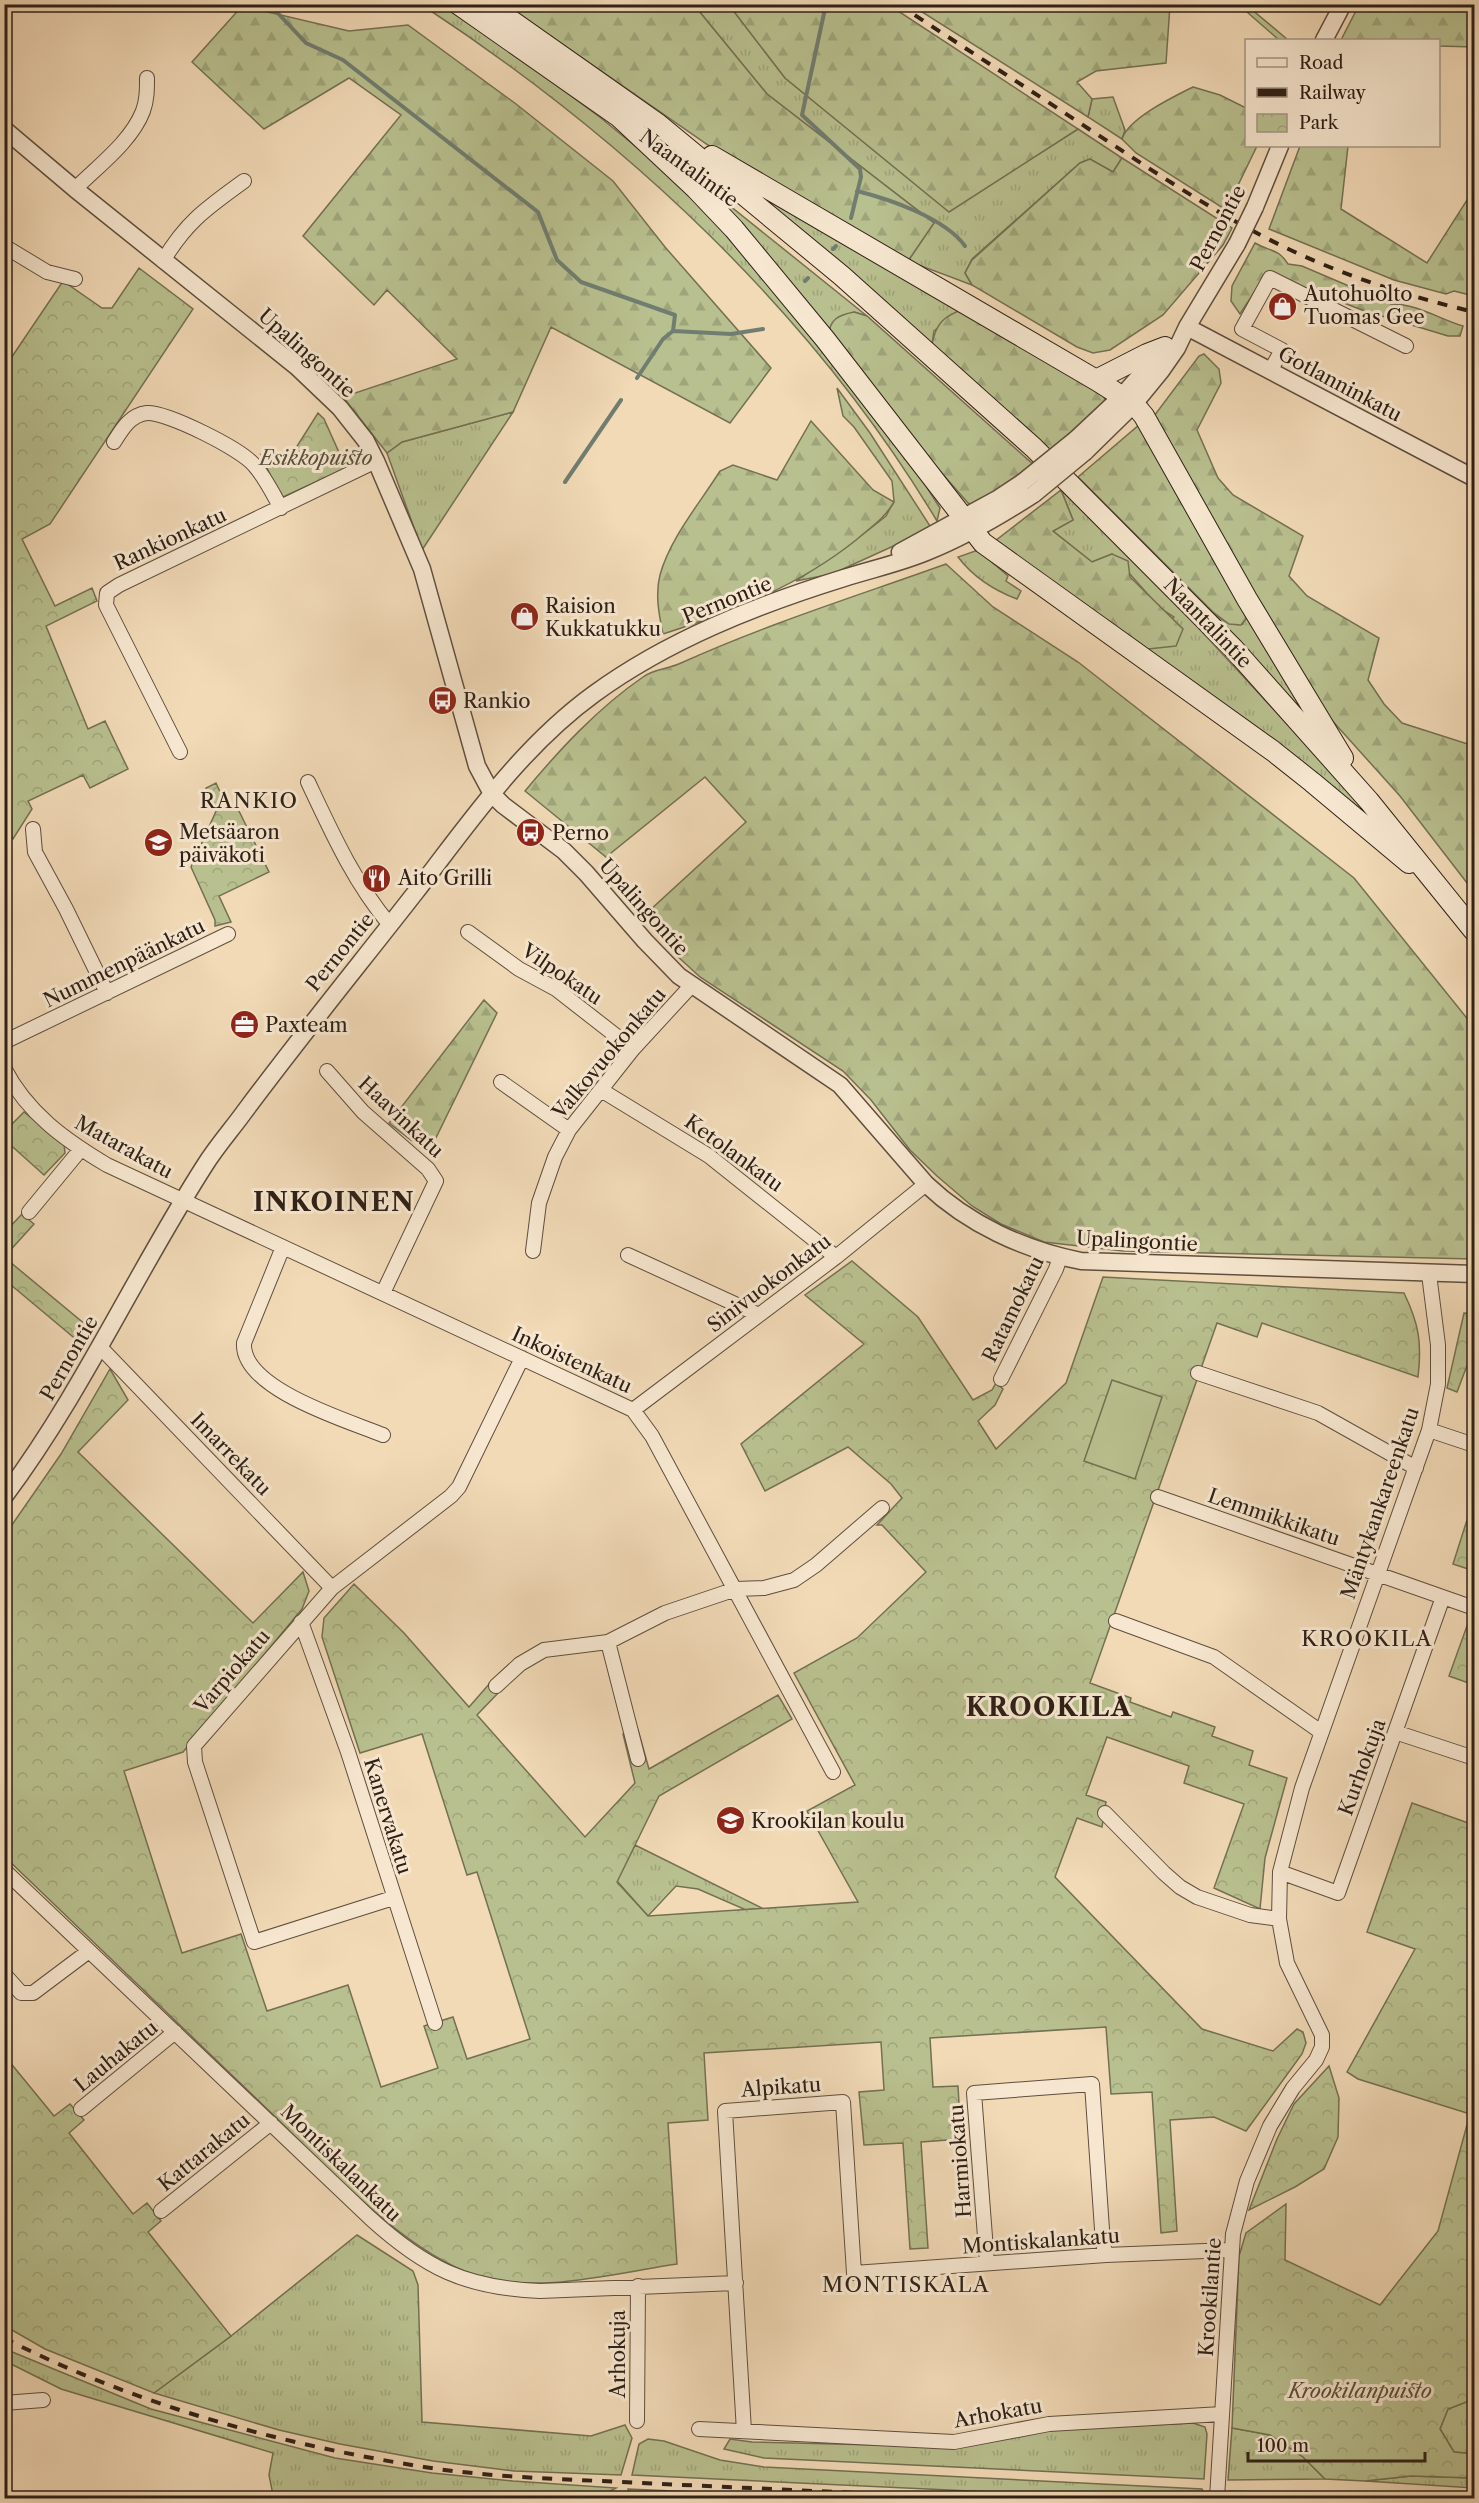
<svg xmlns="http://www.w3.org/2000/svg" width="1479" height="2503" viewBox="0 0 1479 2503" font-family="'Libre Caslon Text',serif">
<defs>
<pattern id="grass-tufts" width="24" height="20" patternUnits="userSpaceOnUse" patternTransform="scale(1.5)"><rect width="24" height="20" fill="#b9c08f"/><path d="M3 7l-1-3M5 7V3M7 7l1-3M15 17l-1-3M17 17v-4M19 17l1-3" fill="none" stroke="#9fa57b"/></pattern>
<pattern id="forest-firs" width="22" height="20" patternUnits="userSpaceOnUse" patternTransform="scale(1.5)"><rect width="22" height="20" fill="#b9c08f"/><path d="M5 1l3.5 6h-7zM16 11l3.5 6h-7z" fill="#9fa57b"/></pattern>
<pattern id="park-crowns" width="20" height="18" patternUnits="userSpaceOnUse" patternTransform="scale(1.5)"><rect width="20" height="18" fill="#b9c08f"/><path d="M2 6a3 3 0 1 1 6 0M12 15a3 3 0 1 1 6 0" fill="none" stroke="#9fa57b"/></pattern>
</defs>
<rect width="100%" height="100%" fill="#f2dab7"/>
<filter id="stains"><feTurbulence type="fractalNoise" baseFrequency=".00333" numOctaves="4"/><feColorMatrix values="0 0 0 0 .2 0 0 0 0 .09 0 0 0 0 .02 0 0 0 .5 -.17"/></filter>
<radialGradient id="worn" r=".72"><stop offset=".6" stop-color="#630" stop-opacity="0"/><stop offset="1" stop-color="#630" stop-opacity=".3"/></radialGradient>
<!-- grass -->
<path fill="url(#grass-tufts)" stroke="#747053" stroke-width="1.5" d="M422 5H441L514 54 601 118 674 178 766 276 926 486 940 508 937 521C811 311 626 139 422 5Z
M694 5H729L785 78 949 211 1078 129 1122 158 1113 172 1090 159 1080 163 972 259 965 273 972 285 908 261 934 223 767 94Z
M1239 5H1251L1250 8 1288 40H1279Z
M1113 97 1125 130 1122 139 1088 117 1092 99Z
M734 177 964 309 934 331 932 344Z
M709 189 867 316 854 312 829 336Z
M837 388 870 433 930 526 911 538 832 574 796 581 848 546 886 516 894 501 892 481 854 427 843 416Z
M513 412 422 550 387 453 402 442Z
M1061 490 1181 609 1361 804 1354 811 1140 647 1174 617 1160 608 1112 554 1092 562 1053 531 1073 520Z
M978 550 1008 576 1006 581 1021 591 1017 599C993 590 974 578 958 557Z
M1195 594C1208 607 1223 628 1243 624L1245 613 1306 715Z
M635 1845 762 1908 746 1910 698 1889 676 1886 648 1916 617 1881Z
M357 2235 413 2271 418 2285 422 2422 591 2436 625 2425 632 2438 621 2475 514 2471 433 2461 340 2444 279 2430 154 2393 231 2336Z
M5 2349 151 2409 335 2458 432 2473 513 2481 616 2488 603 2495H587L436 2492 295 2498 273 2495 269 2475 273 2453 61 2389 5 2361Z
M1474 2399V2454L1454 2452 1440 2429 1448 2409Z
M1193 2423 1205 2427 1207 2434 1204 2479 764 2458 724 2449 730 2439 752 2442 959 2447 1042 2430Z
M1232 2428 1270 2435 1303 2457 1325 2479 1228 2480Z
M648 2439 664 2441 720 2460 764 2467 1202 2489 1205 2498H1120L632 2475 639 2444Z
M1411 2476 1474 2478V2488L1365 2481Z
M628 2489 828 2498H629Z
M1231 2491 1384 2498H1227L1228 2492Z"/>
<!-- forest -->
<path fill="url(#forest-firs)" stroke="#747053" stroke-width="1.5" d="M506 5H694L767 94 934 223 908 261 708 145Z
M729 5H889L1078 129 949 212 785 78Z
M911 5H1170L1166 63 1096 71 1077 82 1092 99 1088 117Z
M1359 5H1474V47L1439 46 1438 40H1341Z
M242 6 349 31 408 25 516 104 613 181 665 247 771 368 730 423 551 327 513 412 402 442 387 453 343 397 457 359 387 290 374 305 303 236 401 115 349 78 264 129 192 62Z
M1193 87 1220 95 1246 108V146H1257L1226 210 1136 153 1122 139C1129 118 1173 97 1193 87Z
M1300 146H1348L1341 209 1427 263 1474 189V296L1454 291 1446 294 1394 280 1269 229Z
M1122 158 1232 228 1223 245 1163 315 1110 350 1093 353 1077 347 972 285 965 273 972 260 1080 163 1090 159 1113 172Z
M1255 243C1270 252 1278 248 1288 264L1302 266 1391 304C1418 304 1439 319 1463 326L1460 336H1448L1362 310 1267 273 1240 314 1231 301 1232 286Z
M964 309 1104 396 1105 402 1051 451 932 344C936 323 944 316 964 309Z
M854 312 867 316 1035 466 973 505 968 503 898 423 829 336C829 319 839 315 854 312Z
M1204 354 1219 369 1221 383 1197 430 1218 478 1233 495 1303 536 1289 576 1307 596 1379 638 1368 680 1384 704 1402 723 1474 746V892L1400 796 1320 707 1204 509 1154 416 1199 356Z
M811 421 873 490 894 502C884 519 871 527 856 540 799 586 731 612 663 634 659 615 655 594 660 575 670 538 700 503 720 471L733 465 777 480Z
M1139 425 1245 613 1246 619 1241 625 1229 624 1213 612 1078 477Z
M1061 490 1073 520 1053 531 1092 562 1112 554 1128 561 1130 577 1183 629 1176 646 1148 649 995 541Z
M946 564 993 607 1078 662 1354 878 1474 1027V1259L1123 1251 1044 1242 1001 1224 972 1206 937 1176 910 1150 871 1100 843 1071 700 977 675 954 648 912 746 822 705 777 606 857 525 791C560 749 598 708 643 677 653 669 669 669 681 663 767 624 857 596 946 564Z
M484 1000 497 1013 430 1150 411 1140 389 1123Z"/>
<!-- park -->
<path fill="url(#park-crowns)" stroke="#747053" stroke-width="1.5" d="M139 268 193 309 50 524 22 539 55 606 92 588 97 601 46 626 88 729 105 721 128 769 90 788 83 775 28 801 32 809 13 839 5 821V367L63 281 102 308H112Z
M318 413 324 419 346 468 281 498 261 455 284 467Z
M216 783 228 809 236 805 269 872 219 896 231 922 215 926V920L191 867 217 809 206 788Z
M24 1112 64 1144 65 1153 44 1175 5 1140V1131Z
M22 1214 34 1224 5 1256V1232Z
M4 1257 92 1330 84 1346 5 1280Z
M852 1261 918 1317 973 1400 992 1390 996 1383 1003 1389 995 1405 978 1421 996 1449 1066 1383 1103 1277 1404 1293C1419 1324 1422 1343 1418 1377L1262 1323 1257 1337 1217 1323 1090 1683 1131 1698 1130 1702 1171 1717 1173 1712 1215 1727 1212 1736 1253 1751 1249 1765 1287 1778 1265 1858 1260 1909 1214 1888 1244 1804 1184 1783 1189 1766 1107 1737 1086 1795 1106 1802 1102 1827 1077 1818 1055 1877 1202 2029 1273 2051 1297 2029 1303 2032 1306 2043 1302 2054 1246 2131 1214 2117 1170 2120 1177 2231 1161 2233 1152 2092 1111 2094 1106 2027 930 2038 933 2087 958 2086 961 2139 921 2142 928 2248 910 2249 903 2143 864 2145 859 2092 884 2090 881 2042 704 2053 708 2120 668 2123 677 2264C615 2273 535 2295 475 2275 400 2250 321 2160 264 2106 177 2023 91 1940 5 1857V1535L61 1454 110 1369 128 1400 78 1452 253 1623 303 1572 309 1591 302 1609 183 1752 124 1771 182 1953 241 1934 267 2011 348 1985 381 2087 438 2068 424 2026 453 2017 467 2059 530 2039 477 1872 467 1875 422 1734 360 1753 322 1637 324 1618 354 1584 404 1633 469 1707 490 1683 499 1692 477 1715 585 1837 635 1783 623 1734 638 1730 649 1769 778 1695 792 1719 659 1796 617 1882 648 1916 858 1902 807 1811 855 1785 794 1673 857 1638 926 1572 882 1525H877L902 1498 891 1484 848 1447 765 1491 741 1444 864 1344 805 1295Z
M1464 1313 1474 1314V1347L1457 1392 1447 1388Z
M1467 1520 1474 1523V1571L1453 1564Z
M1472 1612 1474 1613V1685L1449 1676Z
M1412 1803 1474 1825V2399L1448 2409 1440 2429 1454 2452 1474 2454V2478L1411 2476 1365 2481 1325 2479 1303 2457 1270 2435 1232 2428 1239 2256 1246 2233 1286 2204 1285 2260 1380 2305 1438 2231 1470 2114 1358 2079 1347 2072 1415 1949 1367 1932Z
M4 2055 54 2116 70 2104 84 2120 69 2133 133 2214 147 2203 161 2221 148 2232 231 2336 154 2393 45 2349 5 2326Z
M1329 2066 1339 2098 1338 2137 1324 2169 1295 2187 1249 2210 1277 2139 1294 2104Z"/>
<!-- pitch -->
<path fill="#b9c08f" stroke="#747053" stroke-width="1.5" d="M1112 1380 1162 1397 1135 1479 1084 1461Z"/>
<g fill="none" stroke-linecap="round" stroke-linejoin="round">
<!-- stream -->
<path stroke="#707d70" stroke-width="4" d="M262 4 273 8 306 43 343 60 538 212 557 260 581 282 675 315 673 331 731 334 763 329
M826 4 802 115 860 169 861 177 851 218
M857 191C889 199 945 218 965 246
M833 249 836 246
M805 281 808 278
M637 378 663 339 673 331
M565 482 621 400"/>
<defs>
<path id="minor" d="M75 189C98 166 131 142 143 111 147 100 147 90 147 78
M4 246 47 272 75 279
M163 261C187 221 207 208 244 181
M1270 371 1282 350 1242 329 1270 278 1406 346
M114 442C122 429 130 415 147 413 167 412 241 449 254 465 265 477 273 494 281 508
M180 752 106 605 107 593 119 585 376 461
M308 782C332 833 354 882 390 925
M33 829 35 852 66 909 107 993
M468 932 519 969 556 989 633 1049
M4 1042 228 934
M4 1068C27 1113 65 1140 107 1165L633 1410 652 1436 833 1772
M327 1071 363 1112 428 1169 436 1181 383 1293
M501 1082 569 1130
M601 1090 709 1156 836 1257
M29 1212 81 1149
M283 1247 244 1343C241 1389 349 1421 383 1435
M533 1251 539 1203 555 1157 569 1130 633 1049 691 986
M628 1255 759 1315
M101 1348 332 1588
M1198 1373 1318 1413 1416 1468
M1001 1379 1056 1269 1060 1257
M633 1410 836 1257 926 1184
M1429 1430 1474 1445
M1158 1497 1474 1608
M1116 1621 1214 1657 1321 1732
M301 1622 348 1752 435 2023
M608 1642 638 1759
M496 1686 520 1664 544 1650 608 1642 665 1613 736 1589 764 1588 794 1580 816 1565 882 1508
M1395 1732 1474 1758
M1105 1813 1164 1873 1180 1887 1197 1897 1250 1915 1279 1919
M4 1870 370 2218C425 2268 465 2288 540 2291L736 2283
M1280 1872 1338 1893 1443 1597
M393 1898 254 1942 195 1762 194 1746 332 1588 451 1496 459 1487 522 1358
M4 1974 21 1993H33L89 1951
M81 2109 175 2032
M161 2211 271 2123
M987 2263 974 2093 1092 2084 1103 2244 1106 2255
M4 2403 43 2400
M637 2421 638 2286
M699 2429 954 2442 1049 2424 1222 2414
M744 2431 725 2111 843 2102 854 2273 1106 2255 1230 2250
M1217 2498 1233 2234 1247 2181 1270 2126 1293 2088 1316 2060 1322 2047V2035L1287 1963 1279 1919 1280 1872 1302 1788 1429 1430 1438 1384V1345L1429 1274"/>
<path id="tertiary" d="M1324 40 1343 4
M4 129 75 189 297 367 340 408 366 441 376 461 422 569 477 766 492 794 503 805 564 851 586 873 645 941 679 976 840 1085 926 1184C968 1224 1024 1250 1081 1261L1474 1274
M1255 207 1280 146
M1187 327 1474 478
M1075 440 1122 396 1166 346
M1085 452 1134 404 1161 371 1177 348 1187 327 1237 244
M900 552 999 498 1023 482
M4 1497C82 1393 135 1274 205 1165 217 1146 232 1129 245 1111 300 1037 358 966 415 893 469 823 521 747 594 694 668 640 757 605 844 578 872 569 901 563 929 551 966 536 1000 516 1034 494"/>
<path id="secondary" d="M458 4 625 121
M488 4 658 124 842 276 1034 448 1233 648 1369 801 1474 931
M616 114 696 189 734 229 825 339 983 543 1273 751 1312 782 1409 863
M712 156 1096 380 1134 404 1144 416 1247 599 1343 758
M1096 380 1147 354 1165 347"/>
</defs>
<!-- minor casing -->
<use href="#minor" stroke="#5f4e3f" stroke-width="16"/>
<!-- tertiary casing -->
<use href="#tertiary" stroke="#5f4e3f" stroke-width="19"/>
<!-- secondary casing -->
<use href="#secondary" stroke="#2e2017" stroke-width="22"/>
<!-- minor -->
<use href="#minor" stroke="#f7e7d0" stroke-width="14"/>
<!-- tertiary -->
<use href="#tertiary" stroke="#f7e7d0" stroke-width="16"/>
<!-- secondary -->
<use href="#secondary" stroke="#f7e7d0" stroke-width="20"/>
<!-- rail -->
<path stroke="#2e2017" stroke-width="4" stroke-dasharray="10 10" stroke-linecap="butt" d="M898 4C963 47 1027 88 1092 131 1164 178 1235 227 1315 261 1366 283 1420 299 1474 312
M4 2338C135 2405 279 2444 424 2467 495 2478 568 2479 641 2483 749 2488 858 2493 967 2498"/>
<defs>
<path id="tertiary-bridge" d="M1237 244 1255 207
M1023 482 1075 440
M1034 494 1085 452"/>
</defs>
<!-- tertiary-bridge casing -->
<use href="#tertiary-bridge" stroke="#5f4e3f" stroke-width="19" stroke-linecap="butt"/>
<!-- tertiary-bridge -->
<use href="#tertiary-bridge" stroke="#f7e7d0" stroke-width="16"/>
</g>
<!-- icons -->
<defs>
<symbol id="shop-disc" viewBox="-11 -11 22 22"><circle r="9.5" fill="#8f2418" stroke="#f7e7d0"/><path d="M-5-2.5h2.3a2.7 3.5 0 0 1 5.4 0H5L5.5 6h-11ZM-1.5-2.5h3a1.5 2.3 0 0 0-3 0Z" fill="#fff"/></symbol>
<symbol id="bus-disc" viewBox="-11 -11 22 22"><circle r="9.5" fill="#8f2418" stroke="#f7e7d0"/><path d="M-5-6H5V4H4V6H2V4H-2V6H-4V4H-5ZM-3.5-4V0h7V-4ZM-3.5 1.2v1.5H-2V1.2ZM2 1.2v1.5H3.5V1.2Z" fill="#fff"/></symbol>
<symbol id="school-disc" viewBox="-11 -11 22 22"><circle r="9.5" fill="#8f2418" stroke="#f7e7d0"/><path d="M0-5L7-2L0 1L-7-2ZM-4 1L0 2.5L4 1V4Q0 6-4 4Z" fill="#fff"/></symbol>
<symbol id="restaurant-disc" viewBox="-11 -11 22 22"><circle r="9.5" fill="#8f2418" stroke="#f7e7d0"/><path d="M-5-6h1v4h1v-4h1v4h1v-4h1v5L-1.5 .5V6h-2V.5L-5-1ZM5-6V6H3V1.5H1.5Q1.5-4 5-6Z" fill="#fff"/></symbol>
<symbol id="office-disc" viewBox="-11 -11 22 22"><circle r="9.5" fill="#8f2418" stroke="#f7e7d0"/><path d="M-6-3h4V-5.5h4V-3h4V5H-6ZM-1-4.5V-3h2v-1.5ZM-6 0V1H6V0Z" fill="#fff"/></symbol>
</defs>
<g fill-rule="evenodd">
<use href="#shop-disc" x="1266" y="290" width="33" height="33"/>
<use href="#shop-disc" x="508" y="600" width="33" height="33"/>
<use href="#bus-disc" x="426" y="684" width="33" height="33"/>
<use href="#bus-disc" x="514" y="816" width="33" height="33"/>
<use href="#school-disc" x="142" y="826" width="33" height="33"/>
<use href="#restaurant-disc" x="360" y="862" width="33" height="33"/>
<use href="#office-disc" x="228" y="1008" width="33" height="33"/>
<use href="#school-disc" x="714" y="1804" width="33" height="33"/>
</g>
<g text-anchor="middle" stroke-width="6" stroke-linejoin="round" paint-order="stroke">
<!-- street labels -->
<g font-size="20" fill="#2e2017" stroke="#f7e7d0">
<text transform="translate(689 168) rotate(36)" y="7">Naantalintie</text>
<text transform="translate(1218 228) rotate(-62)" y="7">Pernontie</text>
<text transform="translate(307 353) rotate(42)" y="7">Upalingontie</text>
<text transform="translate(1340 384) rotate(28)" y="7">Gotlanninkatu</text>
<text transform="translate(170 539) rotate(-25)" y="7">Rankionkatu</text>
<text transform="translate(727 600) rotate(-22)" y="7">Pernontie</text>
<text transform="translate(1208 623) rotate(46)" y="7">Naantalintie</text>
<text transform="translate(644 907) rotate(48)" y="7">Upalingontie</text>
<text transform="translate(340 952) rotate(-51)" y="7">Pernontie</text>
<text transform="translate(124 963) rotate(-26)" y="7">Nummenpäänkatu</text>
<text transform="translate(562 974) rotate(34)" y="7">Vilpokatu</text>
<text transform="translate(609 1053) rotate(-50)" y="7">Valkovuokonkatu</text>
<text transform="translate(401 1117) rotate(43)" y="7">Haavinkatu</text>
<text transform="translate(124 1147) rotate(29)" y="7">Matarakatu</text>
<text transform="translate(734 1153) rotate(36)" y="7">Ketolankatu</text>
<text transform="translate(1137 1241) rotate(3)" y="7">Upalingontie</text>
<text transform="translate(769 1283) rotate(-37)" y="7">Sinivuokonkatu</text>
<text transform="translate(1013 1309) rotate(-64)" y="7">Ratamokatu</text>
<text transform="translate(69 1358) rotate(-60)" y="7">Pernontie</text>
<text transform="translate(572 1360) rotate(25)" y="7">Inkoistenkatu</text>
<text transform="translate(231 1454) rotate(46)" y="7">Imarrekatu</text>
<text transform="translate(1380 1503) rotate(-71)" y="7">Mäntykankareenkatu</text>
<text transform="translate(1274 1517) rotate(19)" y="7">Lemmikkikatu</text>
<text transform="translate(232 1671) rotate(-49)" y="7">Varpiokatu</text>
<text transform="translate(1362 1767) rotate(-70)" y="7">Kurhokuja</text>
<text transform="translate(388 1816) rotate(73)" y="7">Kanervakatu</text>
<text transform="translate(116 2056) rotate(-39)" y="7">Lauhakatu</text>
<text transform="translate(781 2087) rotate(-4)" y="7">Alpikatu</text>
<text transform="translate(204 2152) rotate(-39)" y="7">Kattarakatu</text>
<text transform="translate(960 2161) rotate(-94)" y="7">Harmiokatu</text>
<text transform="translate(341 2163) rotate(44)" y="7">Montiskalankatu</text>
<text transform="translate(1041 2241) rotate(-4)" y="7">Montiskalankatu</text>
<text transform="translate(1210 2297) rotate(-86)" y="7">Krookilantie</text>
<text transform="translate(618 2354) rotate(-90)" y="7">Arhokuja</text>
<text transform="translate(998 2413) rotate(-10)" y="7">Arhokatu</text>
</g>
<!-- poi labels -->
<g font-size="20" fill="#2e2017" stroke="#f7e7d0" text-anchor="start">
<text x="1304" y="301">Autohuolto<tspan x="1304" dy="23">Tuomas Gee</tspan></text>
<text x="545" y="613">Raision<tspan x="545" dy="23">Kukkatukku</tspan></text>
<text x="463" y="708">Rankio</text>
<text x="179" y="839">Metsäaron<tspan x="179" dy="23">päiväkoti</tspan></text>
<text x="552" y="840">Perno</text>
<text x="398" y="885">Aito Grilli</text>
<text x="265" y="1032">Paxteam</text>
<text x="751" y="1828">Krookilan koulu</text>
</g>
<!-- park labels -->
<g font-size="20" font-style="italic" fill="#58503b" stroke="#f7e7d0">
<text x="316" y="465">Esikkopuisto</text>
<text x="1360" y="2398">Krookilanpuisto</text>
</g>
<!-- neighbourhood labels -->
<g font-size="21" letter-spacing="1.5" fill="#2e2017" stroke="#f7e7d0">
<text x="249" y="808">RANKIO</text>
<text x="1367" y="1646">KROOKILA</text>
<text x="906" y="2292">MONTISKALA</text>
</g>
<!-- district labels -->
<g font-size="26" font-weight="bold" letter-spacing="1.5" fill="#2e2017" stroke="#f7e7d0">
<text x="334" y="1211">INKOINEN</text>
<text x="1049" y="1716">KROOKILA</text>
</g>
</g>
<!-- margin -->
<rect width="1479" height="2503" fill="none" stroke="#f2dab7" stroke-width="24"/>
<rect x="6" y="6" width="1467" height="2491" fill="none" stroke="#2e2017" stroke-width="3"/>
<rect x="12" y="12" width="1455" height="2479" fill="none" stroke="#2e2017" stroke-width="1.5"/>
<!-- legend -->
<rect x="1245" y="39" width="195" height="108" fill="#f7e7d0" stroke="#a79786" stroke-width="1.5"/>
<rect x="1257" y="58" width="30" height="9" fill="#f7e7d0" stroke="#a79786" stroke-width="1.5"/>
<text x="1299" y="69" font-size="18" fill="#2e2017">Road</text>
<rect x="1257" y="88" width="30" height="9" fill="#2e2017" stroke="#a79786" stroke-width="1.5"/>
<text x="1299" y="99" font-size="18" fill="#2e2017">Railway</text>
<rect x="1257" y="114" width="30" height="18" fill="url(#park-crowns)" stroke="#a79786" stroke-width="1.5"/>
<text x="1299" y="129" font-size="18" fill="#2e2017">Park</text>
<!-- scale -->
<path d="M1248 2452v9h177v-9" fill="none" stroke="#2e2017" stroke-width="3"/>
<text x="1257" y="2452" font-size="18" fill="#2e2017" stroke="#f7e7d0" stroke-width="4.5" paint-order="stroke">100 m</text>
<rect width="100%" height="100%" filter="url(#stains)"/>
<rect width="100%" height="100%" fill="url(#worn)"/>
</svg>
